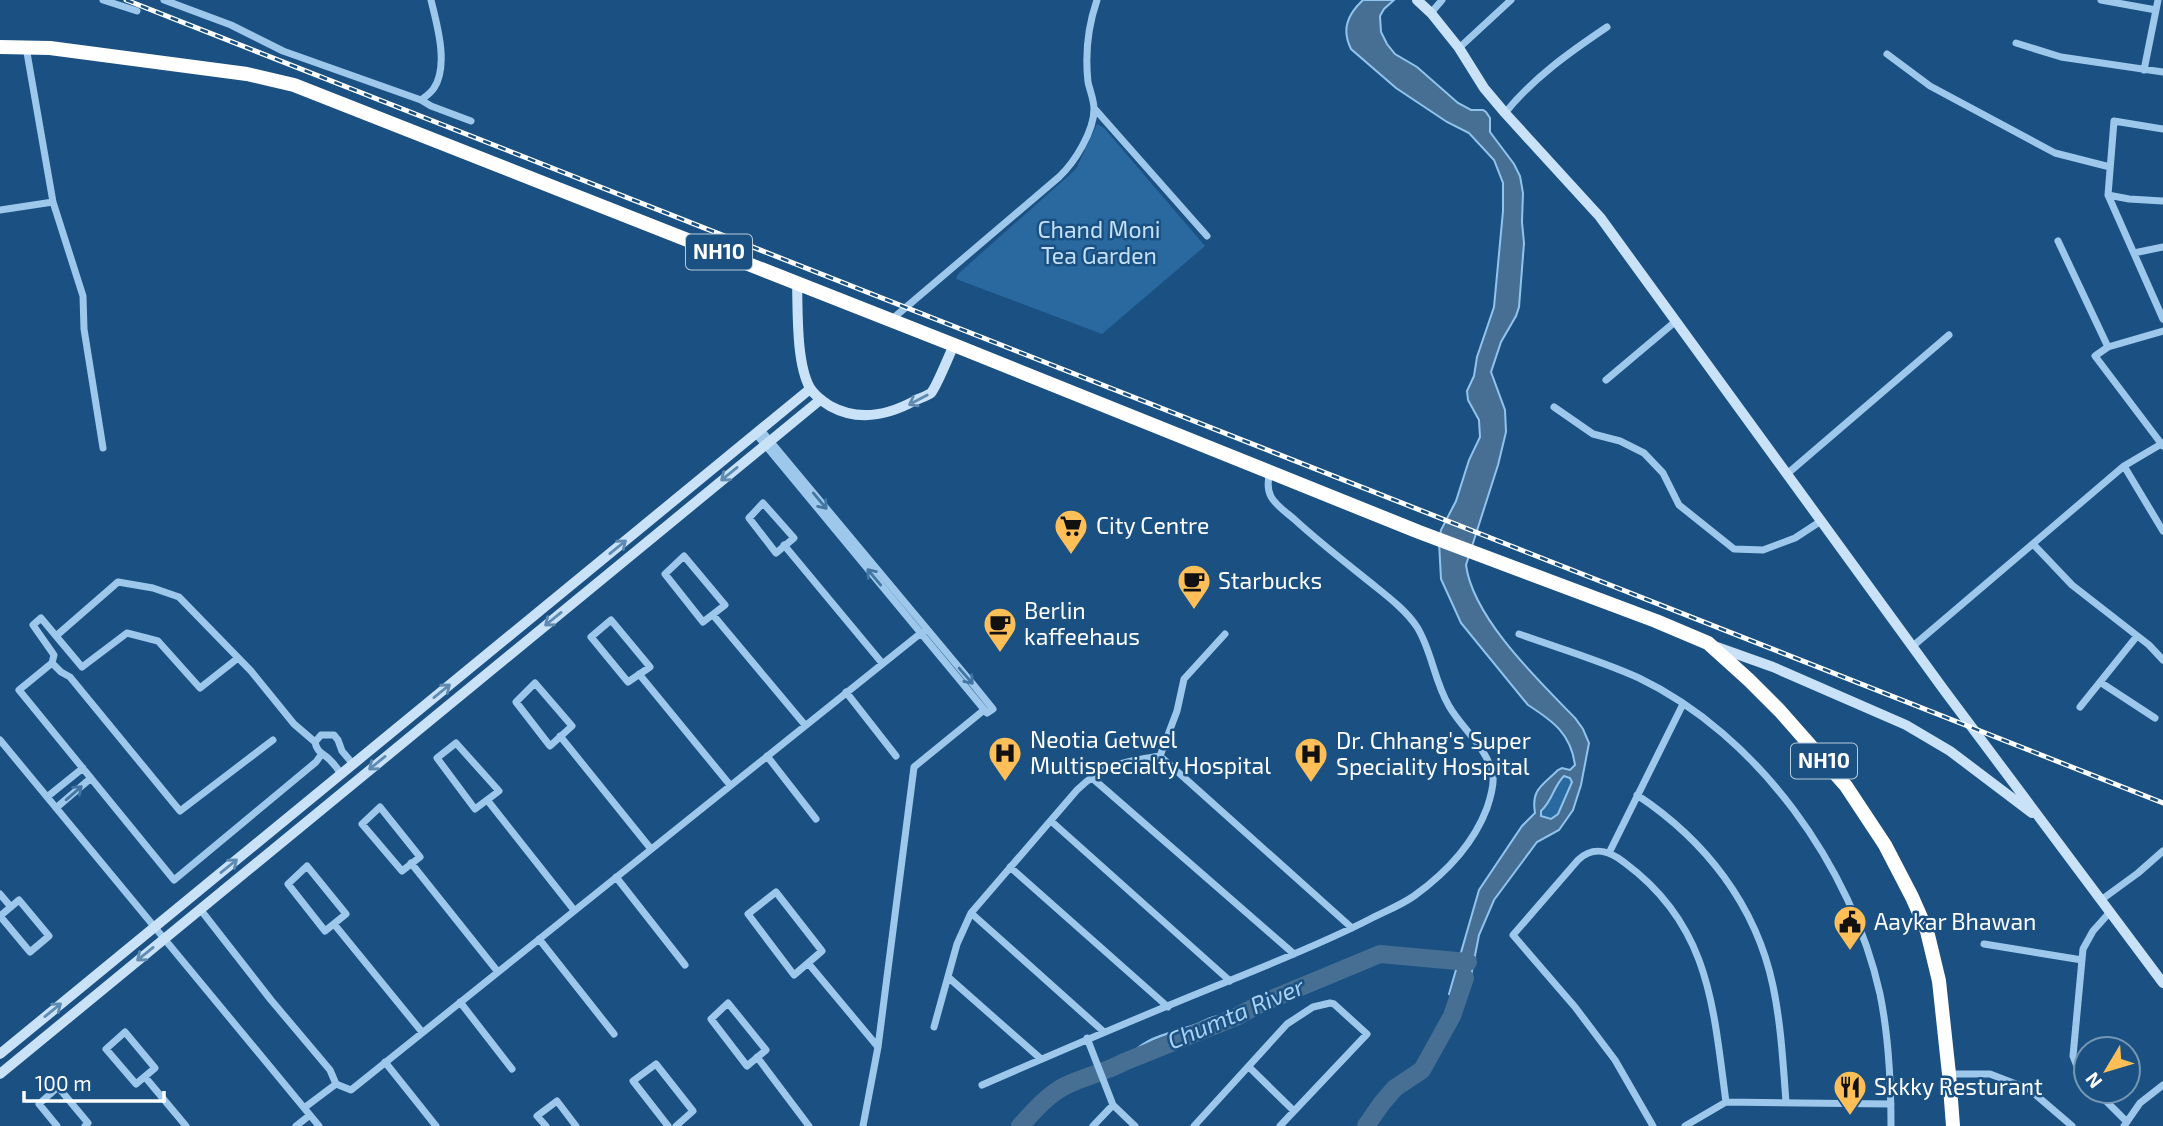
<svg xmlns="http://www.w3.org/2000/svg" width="2163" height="1126" viewBox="0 0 2163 1126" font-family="'Exo 2',sans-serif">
<rect width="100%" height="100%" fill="#1a5182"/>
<!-- green -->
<path fill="#29699f" d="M1097 124 1104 128 1205 246 1102 334 956 279 958 274 1076 169Z
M1564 776 1571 778 1572 782 1558 814 1551 819 1540 814 1554 794 1557 783Z"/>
<!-- water -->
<path fill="#476f94" stroke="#91c4ed" stroke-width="2" fill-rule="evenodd" d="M1363 0H1394L1384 9 1380 16 1381 32 1387 44 1395 54 1417 67 1458 103 1471 110H1483L1486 112 1490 118V132L1514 164 1520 176 1523 193 1522 222 1524 243 1519 307 1516 316 1501 342 1491 372 1505 410 1506 432 1498 465 1466 565C1473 618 1538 680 1575 718L1583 729 1589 743 1581 785 1573 810 1559 830 1537 842 1494 900 1479 935 1470 981 1463 1002 1449 994 1479 890 1522 826 1535 813C1531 789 1542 786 1558 770L1562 768 1570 770 1575 765C1571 734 1553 721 1528 705L1461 623 1441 579 1439 542 1441 530 1456 501 1469 460 1480 437 1479 420 1468 400 1467 391 1474 376 1477 357 1494 307 1503 211V183L1494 160 1469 133 1447 122 1396 88 1351 49C1341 29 1348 14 1363 0ZM1564 776 1570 778 1572 782 1558 814 1551 819 1541 816V811C1553 800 1553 787 1564 776Z"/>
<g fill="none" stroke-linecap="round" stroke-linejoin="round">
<!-- stream -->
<path stroke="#91c4ed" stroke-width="2.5" d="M1124 1062C1144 1036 1167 1035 1195 1025 1209 1020 1215 1012 1231 1019"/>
<!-- river -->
<path stroke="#476f94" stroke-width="18" d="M1020 1126C1034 1111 1048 1094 1067 1085 1085 1076 1106 1072 1124 1062L1236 1017 1262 1003 1380 954 1468 962
M1366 1126 1382 1103 1395 1088 1422 1070 1452 1016 1465 978"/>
<!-- street -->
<path stroke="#9ec8eb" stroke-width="7" d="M103 0 137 11
M164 0 231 25 283 51 421 100 431 106 471 121
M2101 0 2156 10
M1431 13 1442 0
M2016 43 2061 57 2163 72
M26 47 53 202 83 296 84 329 103 448
M1459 48 1511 0
M1887 54 1930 86 2055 153 2110 167
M2144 70 2158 0
M421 100C425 97 431 93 434 88 449 65 437 25 431 0
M1094 108 1207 236
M1505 113C1533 78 1570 52 1607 27
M2163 129 2114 121 2108 195 2163 319
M2108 195 2129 199 2163 201
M0 210 53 202
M2058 241 2108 347
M2134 253 2163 247
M891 320 1059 177C1075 162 1094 131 1094 109 1094 100 1090 91 1088 82 1085 54 1088 26 1097 0
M1606 380 1676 321
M1554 407 1593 434 1620 441 1644 453 1663 473 1679 505 1734 549 1763 550 1795 538 1821 521
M756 434 987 713 993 709 972 683 761 430
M2163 446 2095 356 2108 347 2163 331
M2124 466 2163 531
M1787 474 1949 335
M763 503 794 538 776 553 749 518Z
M2033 544 2072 585 2149 645 2163 660
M784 545 882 663
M684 556 725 605 703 622 665 574Z
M713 615 805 725
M611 620 650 667 628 682 591 637Z
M1519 634C1558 648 1602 661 1639 678 1758 735 1852 867 1880 994 1889 1038 1891 1081 1891 1126
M56 636 82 667 127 633 158 641 200 688 238 658
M1913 646 2124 466 2163 443
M52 663 61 672 70 677 180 811 273 740
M639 674 730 785
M2100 682 2155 718
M535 683 572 726 550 746 516 702Z
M846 692 896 756
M2080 707 2137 636
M560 736 651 849
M0 740 319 1126
M315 742 321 735H334L338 740 342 751 353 764
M456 743 499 791 475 809 437 758Z
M321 755 316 762 174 880 19 690 52 663 54 655 33 625 41 618 56 636 118 582 153 588 179 597 251 671 294 724 315 742C317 753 323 753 330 760 334 764 338 769 341 774
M767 756 816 819
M1160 756 1352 928
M1160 756 1177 711 1184 679 1225 634
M1091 777 1294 954
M1637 795C1705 840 1756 905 1773 986 1781 1024 1783 1063 1786 1102
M47 797 83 768
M488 801 574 910
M380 807 420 857 402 871 362 824Z
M56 808 91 778
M1051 821 1230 981
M1609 853 1683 704
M411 863 498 972
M307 866 346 914 325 931 288 884Z
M1010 867 1168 1007
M616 877 685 965
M776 892 822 951 794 975 748 914Z
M0 894 11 907
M2101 900 2138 873 2163 851
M200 909 271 1000 330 1070 336 1084
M971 913 1104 1032
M0 916 19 900 49 936 30 952 0 916
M334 924 422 1032
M539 939 614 1034
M1984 944 2082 960
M808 963 878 1047
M948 977 1041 1059
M460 1002 512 1069
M728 1003 766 1050 747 1066 711 1019Z
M934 1027 957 944 971 913 1077 790C1105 763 1124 762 1160 756
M125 1032 155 1068 136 1084 106 1049Z
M1087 1038 1113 1105 1135 1126
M757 1057 809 1126
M385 1062 436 1126
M1249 1067 1294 1111
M1949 1074H1990L2029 1089 2072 1126
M145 1077 186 1126
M2086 1080 2080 1074 2073 1056 2083 949 2093 931 2110 912
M982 1085C1067 1048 1151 1012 1236 978 1282 959 1328 941 1372 918 1386 911 1401 905 1414 896 1446 873 1473 845 1487 808 1490 799 1494 787 1493 777 1489 749 1462 729 1449 706 1434 681 1432 651 1417 627 1406 610 1387 596 1371 583 1345 562 1319 542 1294 519 1276 504 1263 497 1270 472
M2096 1091 2127 1122
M304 1108 336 1084 351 1090 926 629
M57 1126 39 1104 58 1087 88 1123 85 1126
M296 1126 310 1115
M546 1126 537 1116 557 1101 576 1126
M668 1126 633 1081 656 1064 693 1111 676 1126
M863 1126 878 1047 914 767 984 710
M1093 1126 1113 1105
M1194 1126 1287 1024 1313 1007 1330 1003 1334 1004 1367 1034 1280 1126
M1653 1126 1615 1060 1575 1007 1513 935 1578 860C1594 845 1610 851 1625 863 1710 926 1713 1006 1726 1102
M1685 1126 1726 1102 1891 1104
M2124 1126 2140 1103 2163 1085"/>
<!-- secondary -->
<path stroke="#cae2f8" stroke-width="10" d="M1417 0 1431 13 1459 48 1484 88 1505 113 1600 217 1944 690 2163 983
M797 282C798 311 796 363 810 388 815 396 822 401 830 406 859 422 889 415 916 400 920 398 927 396 931 393 937 386 949 355 954 345
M1714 646 1773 667 1906 725 1950 751 2032 813
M0 1054 810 389
M0 1074 820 400"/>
<!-- highway -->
<path stroke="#fff" stroke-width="14" d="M0 47 50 48 247 74 294 85 954 345 1419 532 1656 621 1708 643 1749 680 1780 711 1846 786 1885 845 1912 897 1927 931 1939 981 1949 1074 1953 1126"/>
<defs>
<path id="rail" d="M126 0 2163 803"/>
</defs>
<!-- rail casing -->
<use href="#rail" stroke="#fff" stroke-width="5"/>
<!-- rail -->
<use href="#rail" stroke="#1a5182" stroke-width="2.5" stroke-dasharray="8" stroke-linecap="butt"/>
</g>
<!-- one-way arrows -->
<defs><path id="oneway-shaft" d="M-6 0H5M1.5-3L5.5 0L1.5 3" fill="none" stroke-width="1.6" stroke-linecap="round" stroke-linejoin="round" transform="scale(1.75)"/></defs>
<g stroke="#608bb1">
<use href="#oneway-shaft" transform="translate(918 400) rotate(152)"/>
<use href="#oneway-shaft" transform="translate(729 474) rotate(141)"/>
<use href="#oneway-shaft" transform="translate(618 547) rotate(-39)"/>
<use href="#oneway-shaft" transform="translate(553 619) rotate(141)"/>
<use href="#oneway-shaft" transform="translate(442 691) rotate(-39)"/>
<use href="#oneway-shaft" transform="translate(377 763) rotate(141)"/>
<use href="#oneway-shaft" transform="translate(229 866) rotate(-39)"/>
<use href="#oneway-shaft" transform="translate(145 954) rotate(141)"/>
<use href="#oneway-shaft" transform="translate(53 1010) rotate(-39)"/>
</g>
<g stroke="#4275a2">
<use href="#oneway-shaft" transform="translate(820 501) rotate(50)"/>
<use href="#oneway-shaft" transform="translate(874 577) rotate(-130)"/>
<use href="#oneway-shaft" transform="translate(966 676) rotate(49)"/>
<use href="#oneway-shaft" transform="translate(74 793) rotate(-41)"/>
</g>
<!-- icons -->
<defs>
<symbol id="supermarket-pin" viewBox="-11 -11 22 30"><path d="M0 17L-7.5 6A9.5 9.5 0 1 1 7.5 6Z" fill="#febf59" stroke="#1a5182"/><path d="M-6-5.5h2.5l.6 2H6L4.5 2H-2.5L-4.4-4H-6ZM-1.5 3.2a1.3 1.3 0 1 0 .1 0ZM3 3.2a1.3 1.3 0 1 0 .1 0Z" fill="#111"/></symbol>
<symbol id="cafe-pin" viewBox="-11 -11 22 30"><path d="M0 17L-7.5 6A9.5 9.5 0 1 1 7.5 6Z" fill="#febf59" stroke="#1a5182"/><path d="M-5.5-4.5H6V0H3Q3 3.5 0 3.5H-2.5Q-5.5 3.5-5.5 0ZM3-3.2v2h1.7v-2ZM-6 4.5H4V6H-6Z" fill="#111"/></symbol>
<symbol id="hospital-pin" viewBox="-11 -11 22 30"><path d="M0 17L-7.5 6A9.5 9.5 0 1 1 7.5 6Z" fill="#febf59" stroke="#1a5182"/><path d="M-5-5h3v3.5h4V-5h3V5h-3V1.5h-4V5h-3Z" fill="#111"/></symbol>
<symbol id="civic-pin" viewBox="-11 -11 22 30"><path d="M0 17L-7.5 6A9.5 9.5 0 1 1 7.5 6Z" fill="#febf59" stroke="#1a5182"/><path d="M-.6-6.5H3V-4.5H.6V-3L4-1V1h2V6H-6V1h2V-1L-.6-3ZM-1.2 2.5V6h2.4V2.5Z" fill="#111"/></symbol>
<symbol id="restaurant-pin" viewBox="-11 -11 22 30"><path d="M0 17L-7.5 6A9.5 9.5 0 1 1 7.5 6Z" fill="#febf59" stroke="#1a5182"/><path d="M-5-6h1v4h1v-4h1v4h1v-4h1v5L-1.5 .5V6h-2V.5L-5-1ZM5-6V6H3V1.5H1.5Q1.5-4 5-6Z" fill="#111"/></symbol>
</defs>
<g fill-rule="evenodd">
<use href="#supermarket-pin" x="1052" y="507" width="38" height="52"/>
<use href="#cafe-pin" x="1175" y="562" width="38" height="52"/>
<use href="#cafe-pin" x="981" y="605" width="38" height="52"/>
<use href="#hospital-pin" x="986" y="734" width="38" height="52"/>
<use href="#hospital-pin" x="1292" y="735" width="38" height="52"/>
<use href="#civic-pin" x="1831" y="903" width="38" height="52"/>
<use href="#restaurant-pin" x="1831" y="1068" width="38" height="52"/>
</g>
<g text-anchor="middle" stroke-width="5" stroke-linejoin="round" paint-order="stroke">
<!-- shield labels -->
<g fill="#1a5182" stroke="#bacbda" stroke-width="2">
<rect x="686" y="234.5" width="66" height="35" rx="5"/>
<rect x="1791" y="743.5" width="66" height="35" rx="5"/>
</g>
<g font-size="21" font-weight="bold" fill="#fff">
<text x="719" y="259">NH10</text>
<text x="1824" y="768">NH10</text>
</g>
<!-- park labels -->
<g font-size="23" fill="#c3e0f8" stroke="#1a5182">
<text x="1099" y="238">Chand Moni<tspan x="1099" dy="26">Tea Garden</tspan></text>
</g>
<!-- poi labels -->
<g font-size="23" fill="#fff" stroke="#1a5182" text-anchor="start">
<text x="1096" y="534">City Centre</text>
<text x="1218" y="589">Starbucks</text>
<text x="1024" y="619">Berlin<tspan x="1024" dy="26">kaffeehaus</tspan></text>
<text x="1030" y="748">Neotia Getwel<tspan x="1030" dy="26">Multispecialty Hospital</tspan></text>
<text x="1336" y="749">Dr. Chhang's Super<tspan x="1336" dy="26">Speciality Hospital</tspan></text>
<text x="1874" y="930">Aaykar Bhawan</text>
<text x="1874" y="1095">Skkky Resturant</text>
</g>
<!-- water labels -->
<g font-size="24" font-style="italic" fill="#a9d1f3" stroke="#1a5182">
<text transform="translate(1236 1014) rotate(-23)" y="8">Chumta River</text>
</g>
</g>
<!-- north arrow -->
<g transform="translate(2107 1070) rotate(232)"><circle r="33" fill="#1a5182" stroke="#7697b4" stroke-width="2"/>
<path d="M0-5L12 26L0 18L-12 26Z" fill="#febf59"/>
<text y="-10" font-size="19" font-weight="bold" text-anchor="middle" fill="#ffffff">N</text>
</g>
<!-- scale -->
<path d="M24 1091v10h140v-10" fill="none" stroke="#ffffff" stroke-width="3.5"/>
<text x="35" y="1091" font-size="21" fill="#ffffff" stroke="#1a5182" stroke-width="5" paint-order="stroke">100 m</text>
</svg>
